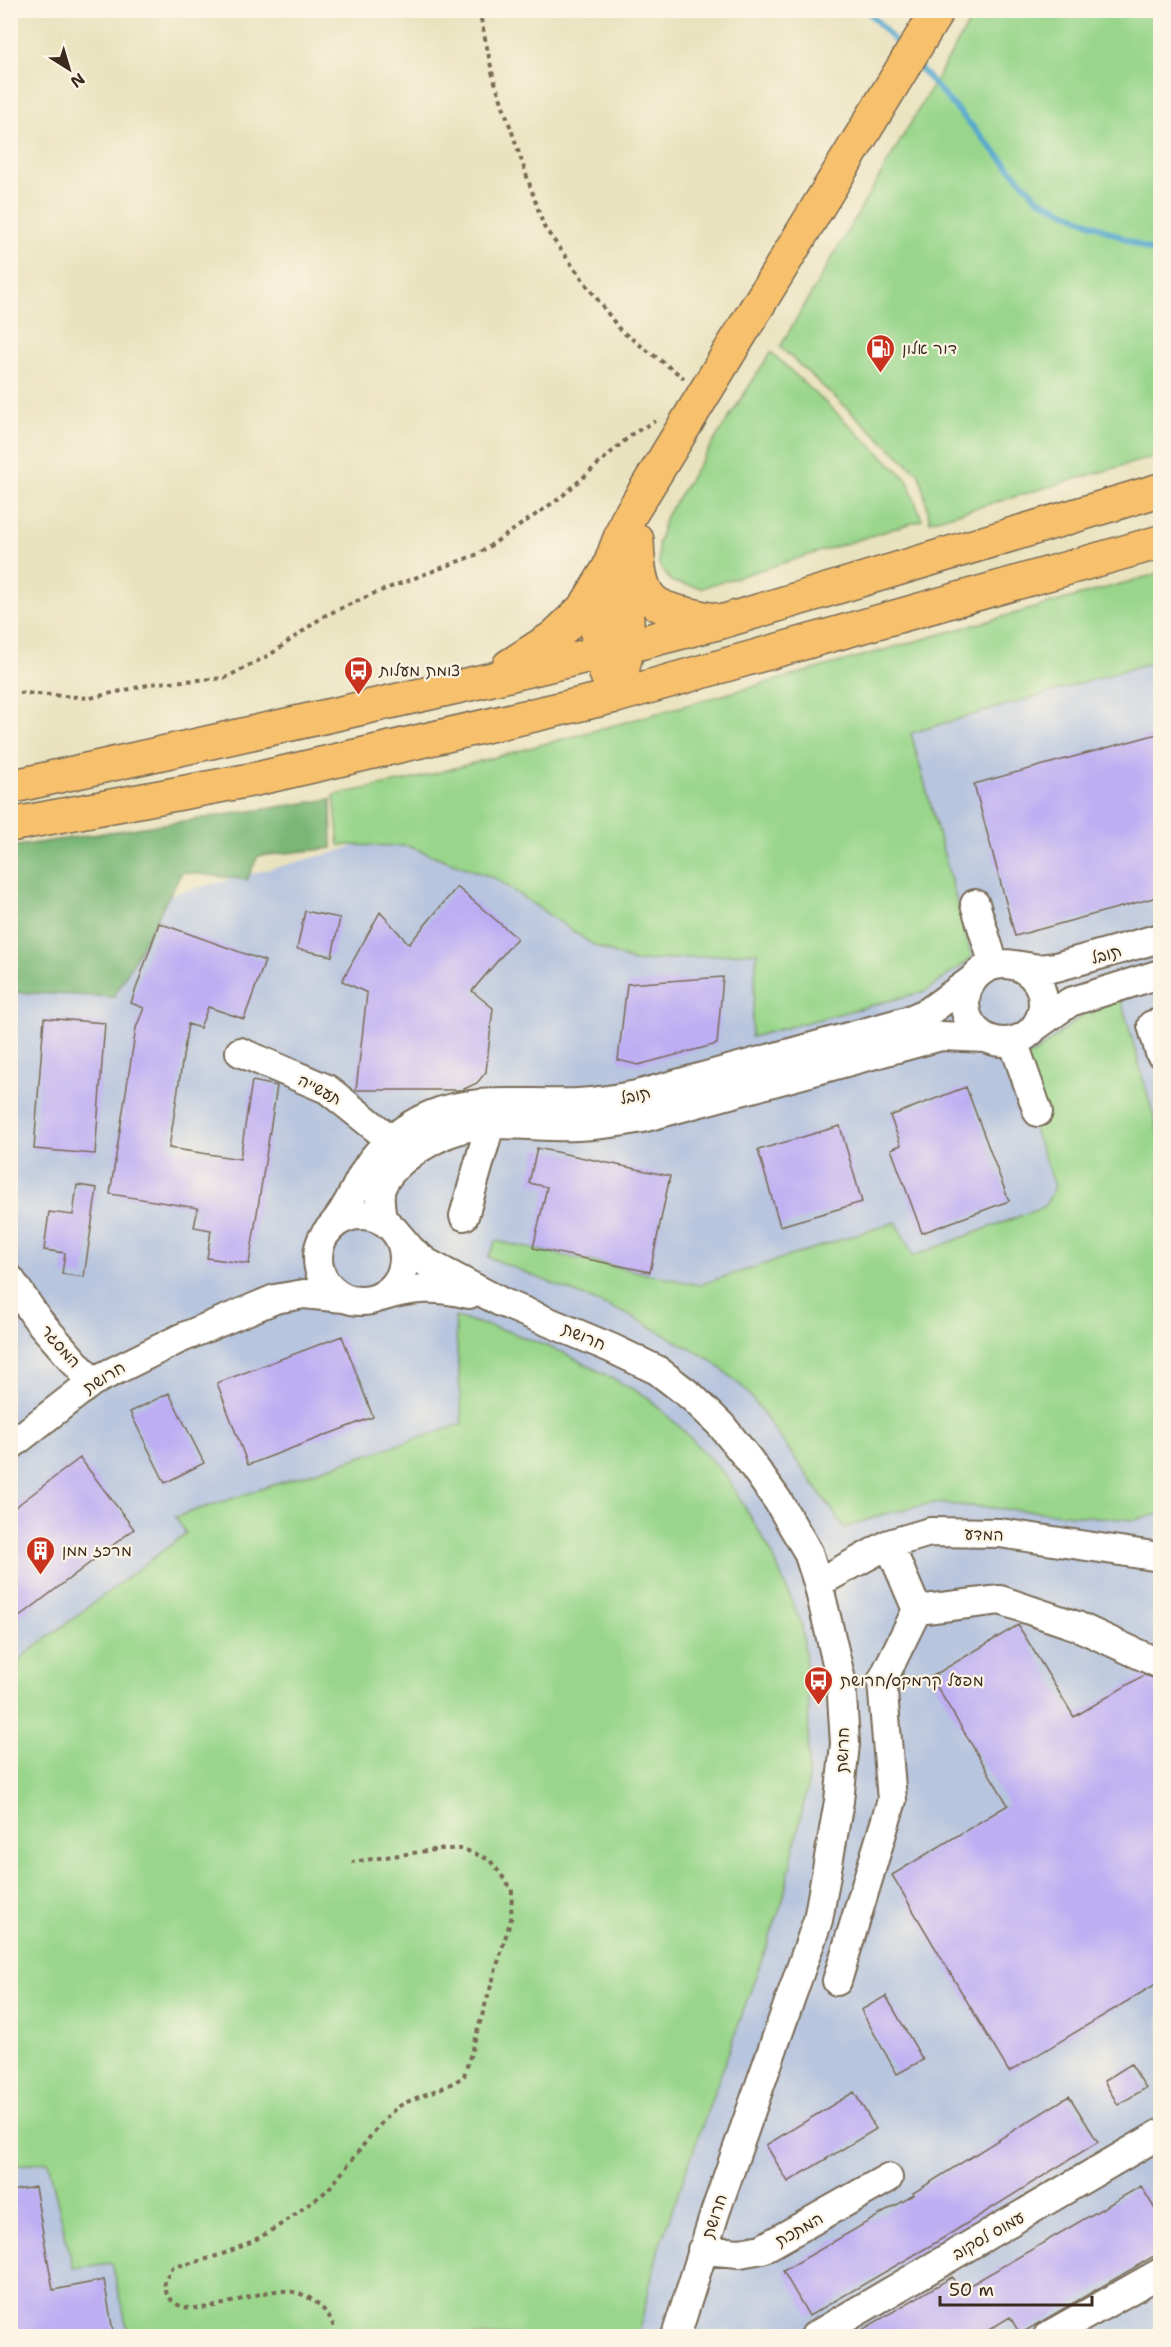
<svg xmlns="http://www.w3.org/2000/svg" width="1171" height="2347" viewBox="0 0 1171 2347" font-family="'Shantell Sans','Playpen Sans Hebrew',sans-serif">
<rect width="100%" height="100%" fill="#fcf5e5"/>
<filter id="ink" filterUnits="userSpaceOnUse"><feTurbulence type="fractalNoise" baseFrequency=".0167" numOctaves="2"/><feDisplacementMap in="SourceGraphic" scale="12" xChannelSelector="R" yChannelSelector="G"/><feConvolveMatrix kernelMatrix="1 2 1 2 8 2 1 2 1" color-interpolation-filters="sRGB"/></filter>
<filter id="wash" filterUnits="userSpaceOnUse"><feTurbulence type="fractalNoise" baseFrequency=".008" numOctaves="4" result="noise"/><feDisplacementMap in="SourceGraphic" scale="24" xChannelSelector="R" yChannelSelector="G"/><feGaussianBlur stdDeviation="1.35" result="paint"/><feColorMatrix in="noise" values="0 0 0 0 0 0 0 0 0 0 0 0 0 0 0 0 0 1.4 0 .05"/><feComposite in="paint" operator="in"/></filter>
<g filter="url(#wash)">
<rect width="100%" height="100%" fill="#e9e2be"/>
<!-- industrial -->
<path fill="#b7c5de" d="M1160 589V2336H11L10 942 95 914 336 852 1083 611Z"/>
<!-- green -->
<path fill="#99d68b" stroke="#6a8054" stroke-width="1.5" d="M976 11H1160V455L930 521 920 475 780 347Z
M771 352 907 479 922 520 702 588 672 582 659 565 658 544 666 516Z
M1160 573V660L911 733 972 958 926 991 751 1037 757 952 634 962 594 945 494 878 407 846 339 845 334 795 414 779 615 725Z
M1121 999 1160 1139V1514L1134 1520 934 1503 884 1514 845 1528 746 1390 711 1360 631 1316 488 1257 496 1241 699 1285 896 1222 913 1256 1044 1207 1055 1187 1010 1064 1035 1053 1087 1012Z
M455 1317 507 1331 564 1353 646 1396 682 1429 727 1477 772 1553 802 1626 809 1692 808 1784 783 1900 659 2247 638 2336H129L112 2263 73 2268 48 2162 11 2166V1680L22 1657 186 1533 175 1517 462 1424Z"/>
<!-- forest -->
<path fill="#7ab777" stroke="#5a704a" stroke-width="1.5" d="M331 799 332 848 258 856 247 880 182 872 114 997 11 992V847Z"/>
<g fill="none" stroke-linecap="round" stroke-linejoin="round">
<!-- stream -->
<path stroke="#51a6cd" stroke-width="6" d="M867 10 903 50
M916 64 1038 199 1160 255"/>
</g>
<g id="blocks">
<!-- building -->
<path fill="#bdaef3" d="M1161 733V896L1015 936 974 784Z
M457 887 517 938 472 991 493 1008 486 1072 477 1083 462 1090H356L367 993 342 981 380 912 409 944Z
M305 911 340 918 332 956 297 949Z
M159 923 265 961 244 1019 208 1007 200 1028 188 1024 169 1148 240 1159 252 1081 277 1086 249 1264 207 1258 211 1230 194 1227 198 1208 110 1194 136 1028 144 1008 131 1003Z
M723 977 717 1044 638 1065 618 1060 627 984Z
M44 1018 105 1023 95 1154 34 1149Z
M966 1087 1009 1201 922 1233 891 1149 901 1145 890 1116Z
M840 1126 862 1202 780 1226 758 1150Z
M537 1148 670 1176 650 1272 533 1248 547 1187 529 1183Z
M77 1185 97 1188 84 1277 62 1274 65 1253 44 1250 49 1212 73 1215Z
M342 1336 373 1417 248 1465 217 1383Z
M169 1393 204 1463 165 1483 130 1412Z
M80 1458 134 1529 10 1624V1511Z
M1018 1625 1074 1717 1144 1675 1161 1680V1981L1009 2072 892 1875 1008 1805 931 1677Z
M886 1996 923 2060 897 2074 861 2010Z
M1131 2064 1146 2088 1118 2105 1104 2081Z
M854 2092 876 2129 788 2182 766 2145Z
M1069 2096 1098 2142 940 2240 809 2316 783 2271 914 2195 913 2193Z
M1141 2186 1161 2219V2252L1020 2334 1010 2317 977 2337H850L952 2277 960 2291Z
M35 2187 53 2290 104 2280 114 2337H10V2191Z"/>
</g>
</g>
<g filter="url(#ink)">
<use href="#blocks" fill-opacity="0" stroke="#786a56" stroke-width="1.5"/>
<g fill="none" stroke-linecap="round" stroke-linejoin="round">
<defs>
<path id="minor" d="M975 904 994 965
M965 1003a39 39 0 1 1 78 0a39 39 0 1 1-78 0Z
M1015 965 1039 969 1056 967 1160 938
M1160 1023 1152 1025 1160 1053
M1036 1026 1070 1002 1160 974
M1013 1041 1038 1112
M240 1052 327 1089 391 1140
M318 1258a43 43 0 1 1 86 0a43 43 0 1 1-86 0Z
M464 1216 490 1125
M382 1220C381 1210 378 1198 381 1188 393 1158 443 1131 473 1126 508 1121 544 1128 578 1126 600 1125 621 1122 642 1118L941 1036 986 1038
M332 1226C353 1203 358 1174 378 1153 438 1088 501 1106 578 1103 598 1102 617 1099 637 1095L907 1021 928 1012 972 980
M394 1230 411 1250 427 1263 501 1302 611 1348 657 1370 692 1397 721 1425 749 1460 778 1501 808 1552 818 1583 841 1680 845 1744 839 1801 818 1920 716 2210 676 2336
M10 1279 38 1320 92 1382
M381 1297C411 1287 438 1286 469 1294
M10 1446 92 1382 179 1339 275 1299 304 1294 344 1298
M889 1544 917 1610
M818 1583 889 1544 930 1532 1000 1533 1160 1557
M837 1981 892 1800 882 1681 917 1610 1000 1600 1077 1626 1160 1664
M702 2250 740 2253 762 2249 888 2178
M815 2336 1160 2134
M1048 2336 1160 2273"/>
<path id="major" d="M622 672 628 646 626 595 636 546
M616 696C610 682 602 667 599 652 591 606 611 561 627 520L938 10"/>
<path id="highway" d="M637 540C639 608 652 607 714 620
M509 666 554 637 585 607 607 571
M10 787 488 680 628 646 721 622 1160 490
M10 825 256 779 616 696 1160 542"/>
</defs>
<!-- minor casing -->
<use href="#minor" stroke="#786a56" stroke-width="32"/>
<!-- major casing -->
<use href="#major" stroke="#786a56" stroke-width="36"/>
<!-- highway casing -->
<use href="#highway" stroke="#786a56" stroke-width="36"/>
<!-- path -->
<path stroke="#786a56" stroke-width="4" stroke-dasharray="4.5 4.5" stroke-linecap="butt" d="M479 10 493 76 544 227 620 330 684 378
M10 692 90 698 157 683 225 678 271 654 324 616 375 593 478 554 560 498 632 434 655 421
M334 2336C335 2322 329 2315 319 2305 307 2294 292 2290 276 2291 251 2292 184 2327 167 2294 165 2290 165 2285 164 2281L173 2267C224 2257 259 2242 301 2210 310 2203 322 2196 330 2187 352 2162 370 2133 394 2110 409 2097 444 2091 464 2076L511 1919 512 1889 489 1859 463 1849H440L352 1862"/>
<!-- minor -->
<use href="#minor" stroke="#fff" stroke-width="28"/>
<!-- major -->
<use href="#major" stroke="#f7c06c" stroke-width="33"/>
<!-- highway -->
<use href="#highway" stroke="#f7c06c" stroke-width="33"/>
</g>
</g>
<!-- icons -->
<defs>
<symbol id="fuel-pin" viewBox="-11 -11 22 30"><path d="M0 17L-7.5 6A9.5 9.5 0 1 1 7.5 6Z" fill="#c8321e" stroke="#fcf5e5"/><path d="M-5.5-6h7V0h2V4h1.3V-2.5L3-4.5l.8-.8L6-3V5H2.5V1h-1V6h-7ZM-4.2-4.7v3.2H.2V-4.7Z" fill="#fff"/></symbol>
<symbol id="bus-pin" viewBox="-11 -11 22 30"><path d="M0 17L-7.5 6A9.5 9.5 0 1 1 7.5 6Z" fill="#c8321e" stroke="#fcf5e5"/><path d="M-5-6H5V4H4V6H2V4H-2V6H-4V4H-5ZM-3.5-4V0h7V-4ZM-3.5 1.2v1.5H-2V1.2ZM2 1.2v1.5H3.5V1.2Z" fill="#fff"/></symbol>
<symbol id="building-pin" viewBox="-11 -11 22 30"><path d="M0 17L-7.5 6A9.5 9.5 0 1 1 7.5 6Z" fill="#c8321e" stroke="#fcf5e5"/><path d="M-4-6H4V6H1V3H-1V6H-4ZM-2.5-4.3h1.7v1.8h-1.7ZM.8-4.3h1.7v1.8H.8ZM-2.5-1h1.7V.8h-1.7ZM.8-1h1.7V.8H.8Z" fill="#fff"/></symbol>
</defs>
<g fill-rule="evenodd">
<use href="#fuel-pin" x="864" y="332" width="33" height="45"/>
<use href="#bus-pin" x="342" y="654" width="33" height="45"/>
<use href="#building-pin" x="24" y="1534" width="33" height="45"/>
<use href="#bus-pin" x="802" y="1664" width="33" height="45"/>
</g>
<g text-anchor="middle" stroke-width="4.5" stroke-linejoin="round" paint-order="stroke">
<!-- poi labels -->
<g font-size="16" fill="#3b2a1e" stroke="#fcf5e5" text-anchor="start">
<text x="902" y="354">דור אלון</text>
<text x="379" y="676">צומת מעלות</text>
<text x="62" y="1556">מרכז ממן</text>
<text x="840" y="1686">מפעל קרמקס/חרושת</text>
</g>
<!-- street labels -->
<g font-size="16" fill="#3b2a1e" stroke="#fcf5e5">
<text transform="translate(1106 954) rotate(-16)" y="6">תובל</text>
<text transform="translate(320 1089) rotate(28)" y="6">תעשייה</text>
<text transform="translate(635 1095) rotate(-13)" y="6">תובל</text>
<text transform="translate(584 1336) rotate(23)" y="6">חרושת</text>
<text transform="translate(61 1346) rotate(49)" y="6">המסגר</text>
<text transform="translate(104 1377) rotate(-31)" y="6">חרושת</text>
<text transform="translate(984 1534) rotate(2)" y="6">המדע</text>
<text transform="translate(842 1750) rotate(-88)" y="6">חרושת</text>
<text transform="translate(714 2216) rotate(-71)" y="6">חרושת</text>
<text transform="translate(799 2229) rotate(-29)" y="6">המתכת</text>
<text transform="translate(988 2235) rotate(-30)" y="6">עמוס לסקוב</text>
</g>
</g>
<!-- margin -->
<rect width="1171" height="2347" fill="none" stroke="#fcf5e5" stroke-width="36"/>
<!-- north arrow -->
<g transform="translate(69 69) rotate(143)" stroke="#fcf5e5" stroke-width="4.5" paint-order="stroke">
<path d="M0-4.5L10 22L0 15L-10 22Z" fill="#3b2a1e"/>
<text y="-9" font-size="16" font-weight="bold" text-anchor="middle" fill="#3b2a1e">N</text>
</g>
<!-- scale -->
<path d="M940 2296v9h152v-9" fill="none" stroke="#3b2a1e" stroke-width="3"/>
<text x="949" y="2296" font-size="18" fill="#3b2a1e" stroke="#fcf5e5" stroke-width="4.5" paint-order="stroke">50 m</text>
</svg>
